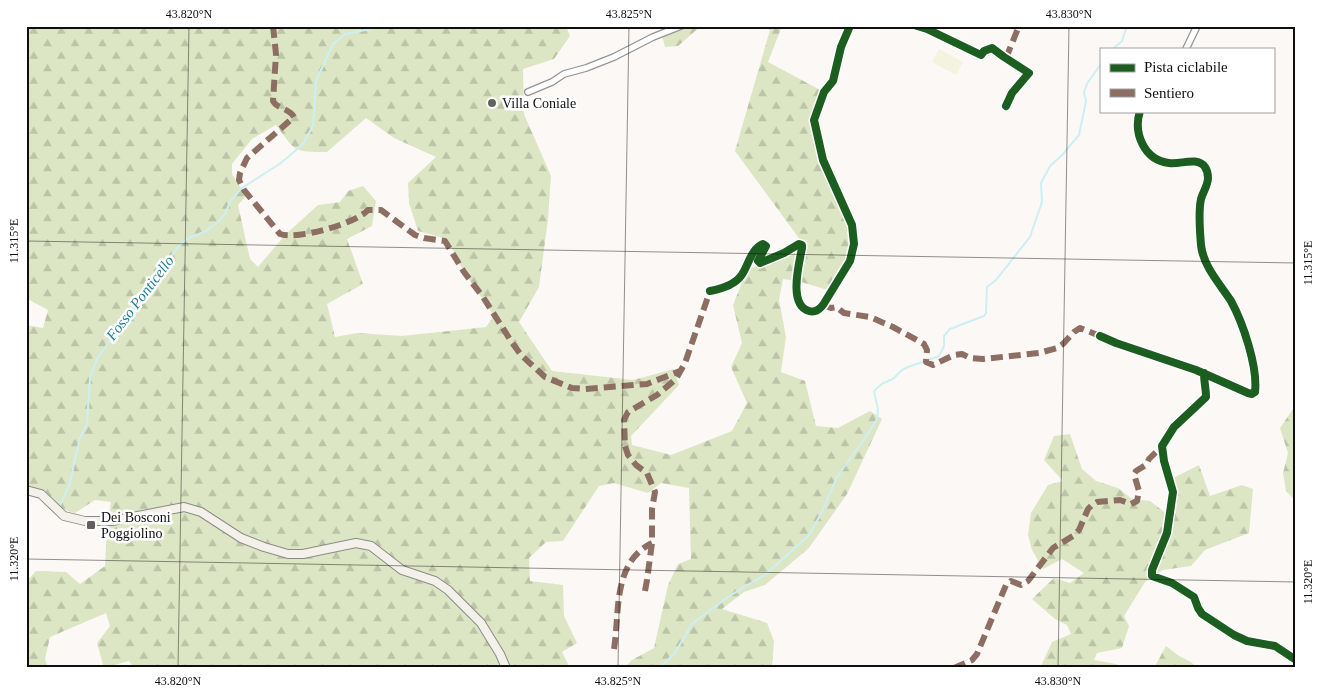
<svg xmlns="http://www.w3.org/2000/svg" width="1322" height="694" viewBox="0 0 1322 694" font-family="'Times New Roman',serif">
<defs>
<pattern id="forest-firs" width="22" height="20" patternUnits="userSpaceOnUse" patternTransform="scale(1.25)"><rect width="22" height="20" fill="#dde6c4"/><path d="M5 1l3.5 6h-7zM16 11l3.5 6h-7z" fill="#bcc4a7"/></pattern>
</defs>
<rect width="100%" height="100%" fill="#fbf8f5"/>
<!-- forest -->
<path fill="url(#forest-firs)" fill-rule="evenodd" d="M26 26H566L570 36 554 59 523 69 524 114 551 176 548 219 539 287 519 322 552 371 633 380 674 369 679 385 631 436 632 445 671 455 732 431 747 403 731 367 742 343 733 305 747 270 792 252 801 241 735 151 770 30 756 26H782L768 62 824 92 814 120 823 160 852 225 850 261 831 291 798 281 783 279 779 300 786 337 781 372 805 381 816 426 838 428 870 411 882 419 847 494 809 548 765 585 744 592 722 609 767 623 774 641 772 668H624L632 660 654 648 668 585 678 564 691 559 689 488 661 483 648 493 614 483 599 486 563 541 546 542 529 558 530 581 563 585 564 616 577 643 562 652 568 664 566 668H134L129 661 104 668 97 643 110 626 106 613 50 637 45 659 48 668H26V582L36 571 66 572 80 584 105 566 107 526 111 502 95 500 75 513C54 510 54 489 26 486V325L43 328 48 310 26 298ZM366 118 394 138 436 157 408 183 409 203 418 231 447 239 466 275 494 316 486 327 402 336 357 333 335 337 327 304 363 284 347 239 372 226 376 201 363 186 348 191 340 202 318 205 286 234 258 267 250 259 238 205 246 196 232 174V164L252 139 276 125C296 152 293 152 327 152Z
M673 26H701L678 46 665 47 662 35Z
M1293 409 1296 411V501L1286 491 1283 473 1288 453 1280 428Z
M1070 434 1082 469 1096 481 1118 488 1132 499 1150 501 1167 514 1172 515 1171 479 1199 465 1210 496 1242 485 1253 489 1249 533 1205 550 1191 566 1163 570 1145 582 1124 616 1129 626 1122 648 1097 653 1094 660 1116 664 1122 668H1040L1052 642 1071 634 1067 625 1055 619 1032 599 1054 578 1070 583 1084 573 1062 559 1043 569 1032 550 1028 535 1031 513 1048 485 1063 481 1044 460 1054 436Z
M1166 646 1179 656 1191 662 1197 668H1154Z"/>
<!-- pitch -->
<path fill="#f3f3e0" d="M939 49 963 62 956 75 932 62Z"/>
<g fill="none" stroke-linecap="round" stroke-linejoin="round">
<!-- stream -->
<path stroke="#cdeff4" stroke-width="2" d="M1113 49 1122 41 1127 26
M59 507 69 486 80 438 87 424 90 378 97 359 109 342 113 332 124 325 144 297 152 280 180 245 187 239 206 231 219 221 225 214 231 200 242 188 281 163 303 144 313 126 316 81 333 44 345 34 370 29 374 26
M659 668 675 653 692 624 728 597 766 574 809 535 821 514 837 477 867 435 877 419 878 409 874 392 876 389 883 383 893 379 902 370 908 367 939 356 944 346V336L950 329 984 316 986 313 987 287 996 280 1030 237 1042 202 1041 183 1050 166 1063 154 1079 135 1086 101 1084 92 1088 82 1101 64"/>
<defs>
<path id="street" d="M917 26 927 29 981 55 984 51 992 48 1004 57 1029 73 1012 93 1006 106
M1186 49 1197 26
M528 92 552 82 564 74 586 68 614 57 653 37 681 26
M710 291C721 289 734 285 741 276 749 265 750 250 763 244L766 246 758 261 760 263 784 253 799 244 802 245V248C799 264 788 305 809 311 815 313 819 310 823 305L850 261 854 244 852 225 823 160 814 120 824 92 833 81 841 47 850 26
M1100 336 1116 343 1196 370 1248 393 1252 394 1255 392C1258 367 1243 323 1231 301 1220 284 1203 266 1201 245 1200 231 1198 213 1201 199 1203 192 1208 185 1208 178 1208 174 1207 170 1205 167 1197 156 1180 165 1169 163 1144 160 1133 133 1140 111
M1204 373C1204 382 1206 389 1206 397L1174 427 1162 446 1164 461 1173 492 1167 533 1152 570V576L1172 583 1194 597 1198 608 1202 614 1234 635 1247 641 1275 646 1296 660"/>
<path id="secondary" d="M26 490 41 494 64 516 85 521H112L184 507 201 512 241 538 264 547 288 554H303L356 543 371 546 402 570 435 581 448 590 481 623 500 654 506 668"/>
</defs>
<!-- street casing -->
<use href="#street" stroke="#959493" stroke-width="8"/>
<!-- secondary casing -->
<use href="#secondary" stroke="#8c8b89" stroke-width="10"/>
<!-- street -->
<use href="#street" stroke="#fefefe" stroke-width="5.5"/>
<!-- secondary -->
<use href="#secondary" stroke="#f4f1eb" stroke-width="8"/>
<!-- quiet -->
<path stroke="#8d6e63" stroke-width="6" stroke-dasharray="12 6" stroke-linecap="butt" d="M273 26 276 54 273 101C277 109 289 108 294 117L247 158 240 173 239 180 244 190 280 234C297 240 355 224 368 210H381L415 235 424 238 445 241 464 272 483 297 511 341 521 355 545 377 572 388 585 389 647 384 680 371
M1006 58 1019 26
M823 305 831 308 836 307 844 313 870 317 893 327 924 344 927 350 926 362 933 365 954 355 962 354 970 358 983 359 1039 353 1057 348 1063 344 1074 332 1080 328 1100 336
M645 591 647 580 652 543V509L655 492 647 473 636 465 628 455 625 446 624 420 628 412 657 395 676 379 685 363 710 291
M614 649C620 612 612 563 652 543
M954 668 972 660 977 654 1006 585 1011 581 1021 585 1028 581 1053 548 1073 536 1079 530 1088 509 1092 505 1097 502 1120 500 1131 504 1137 501 1139 491 1134 474 1136 471 1146 465 1149 459 1162 446"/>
<defs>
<path id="cycleway" d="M917 26 927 29 981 55 984 51 992 48 1004 57 1029 73 1012 93 1006 106
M710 291C721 289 734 285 741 276 749 265 750 250 763 244L766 246 758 261 760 263 784 253 799 244 802 245V248C799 264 788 305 809 311 815 313 819 310 823 305L850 261 854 244 852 225 823 160 814 120 824 92 833 81 841 47 850 26
M1100 336 1116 343 1196 370 1248 393 1252 394 1255 392C1258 367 1243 323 1231 301 1220 284 1203 266 1201 245 1200 231 1198 213 1201 199 1203 192 1208 185 1208 178 1208 174 1207 170 1205 167 1197 156 1180 165 1169 163 1144 160 1133 133 1140 111
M1204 373C1204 382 1206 389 1206 397L1174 427 1162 446 1164 461 1173 492 1167 533 1152 570V576L1172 583 1194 597 1198 608 1202 614 1234 635 1247 641 1275 646 1296 660"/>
</defs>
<!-- cycleway casing -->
<use href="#cycleway" stroke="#fff" stroke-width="11"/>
<!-- cycleway -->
<use href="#cycleway" stroke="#1b5e20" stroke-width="8"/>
</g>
<!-- ticks -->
<path fill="none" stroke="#0f0f0f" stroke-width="1" stroke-opacity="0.45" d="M26 241 1296 263M26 559 1296 582M178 668 189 26M618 668 629 26M1058 668 1069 26"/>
<!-- markers -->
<g fill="#626160" stroke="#fff" stroke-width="2">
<circle cx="492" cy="103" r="5"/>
<rect x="86" y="520" width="10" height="10" rx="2.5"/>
</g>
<g text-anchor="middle" stroke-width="5" stroke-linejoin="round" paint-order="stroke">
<!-- poi labels -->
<g font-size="14" fill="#0f0f0f" stroke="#fff" text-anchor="start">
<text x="502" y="108">Villa Coniale</text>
<text x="101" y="522">Dei Bosconi<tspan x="101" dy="16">Poggiolino</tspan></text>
</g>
<!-- water labels -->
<g font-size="15" font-style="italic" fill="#1c7c95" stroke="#fff">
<text transform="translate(140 298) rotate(-53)" y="5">Fosso Ponticello</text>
</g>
</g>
<!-- border -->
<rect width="1322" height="694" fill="none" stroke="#ffffff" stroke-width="55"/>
<!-- legend -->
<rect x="1100" y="48" width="175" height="65" fill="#ffffff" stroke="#9f9f9f"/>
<rect x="1110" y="64" width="25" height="8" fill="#1b5e20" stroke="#9f9f9f"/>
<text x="1144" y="72" font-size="15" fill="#0f0f0f">Pista ciclabile</text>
<rect x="1110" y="89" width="25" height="8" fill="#8d6e63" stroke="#9f9f9f"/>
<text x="1144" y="98" font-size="15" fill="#0f0f0f">Sentiero</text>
<rect x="28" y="28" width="1266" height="638" fill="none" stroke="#0f0f0f" stroke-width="2"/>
<g font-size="12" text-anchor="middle" fill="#0f0f0f">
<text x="189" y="18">43.820°N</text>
<text x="629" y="18">43.825°N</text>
<text x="1069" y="18">43.830°N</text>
<text transform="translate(14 241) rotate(-90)" y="4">11.315°E</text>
<text transform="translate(1308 263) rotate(-90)" y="4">11.315°E</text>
<text transform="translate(14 559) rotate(-90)" y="4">11.320°E</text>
<text transform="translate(1308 582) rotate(-90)" y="4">11.320°E</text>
<text x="178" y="685">43.820°N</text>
<text x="618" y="685">43.825°N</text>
<text x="1058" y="685">43.830°N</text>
</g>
</svg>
